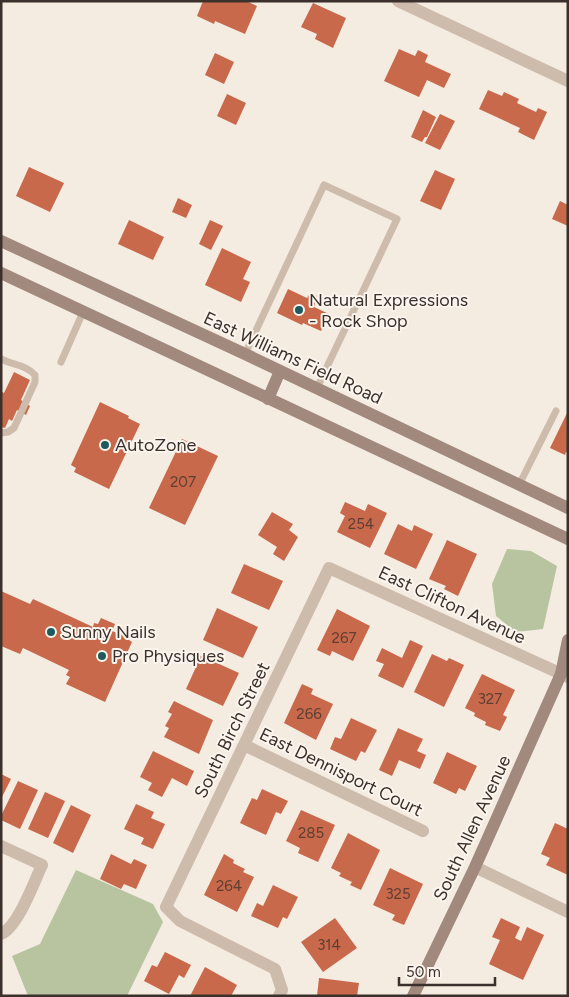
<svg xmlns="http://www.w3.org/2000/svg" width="569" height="997" viewBox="0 0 569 997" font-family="Figtree,sans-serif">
<rect width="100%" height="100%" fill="#f4ebe1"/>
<!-- green -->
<path fill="#b8c4a0" d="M507 549 531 551 557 566 543 629 516 632 496 616 492 584Z
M76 870 153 904 163 922 127 996H28L12 956 40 944Z"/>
<!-- building -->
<path fill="#c8694b" d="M203 1H246L257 6 245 34 215 21 214 24 197 16Z
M313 3 346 18 333 48 315 39 317 34 301 27Z
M399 49 415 56 418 50 428 55 425 62 451 74 444 88 427 80 419 97 384 81Z
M215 53 234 62 224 84 205 75Z
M488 90 502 96 504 92 519 99 517 103 536 112 538 108 547 112 534 140 518 132 520 128 479 109Z
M227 94 246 103 236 125 217 116Z
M423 110 436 117 427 137H425L422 142 411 137Z
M440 114 455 121 440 150 425 143Z
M29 167 64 183 50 212 16 196Z
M435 170 455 179 441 210 420 201Z
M178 198 192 205 186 218 172 212Z
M560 201 568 205V226L552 219Z
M129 220 164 237 153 260 118 244Z
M210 220 223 226 211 250 199 244Z
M222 248 251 262 243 279 250 282 241 302 205 285Z
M288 289 307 298 310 293 317 296 314 307 329 314 321 331 303 323 302 325 277 313Z
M14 372 30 380 21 400 30 406 26 415 17 410 12 421 9 419 5 428 1 427V393L2 392 4 393Z
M100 402 129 416 128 418 140 424 109 489 74 472 76 468 71 465Z
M568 411V452H566L565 455 550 448Z
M182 439 218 456 185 525 149 508Z
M345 502 365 511 368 504 387 513 370 548 337 532 345 516 340 513Z
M272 512 293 524 289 530 298 537 284 561 273 554 277 547 258 535Z
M398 524 412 531 414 525 433 534 416 569 384 554Z
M447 540 477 554 458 596 444 589 446 586 429 579Z
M244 564 283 581 269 610 231 593Z
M1 591 30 604 33 599 93 627 94 623 98 624 101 618 115 624 112 631 117 633 120 627 132 633 129 640 132 642 105 702 66 684 70 677 66 675 69 670 23 648 20 654 1 646Z
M217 608 258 627 243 658 203 640Z
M337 609 370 626 353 661 332 651 330 656 317 650Z
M410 640 423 646 403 688 378 676 384 664 376 661 382 648 402 658Z
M197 654 239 673 223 706 186 689 196 667 192 665Z
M432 654 447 661 449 658 464 665 444 707 414 692Z
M482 674 515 690 503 715 507 717 500 731 485 725 486 722 474 716 475 713 465 708Z
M302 684 313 689 311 694 333 704 316 740 284 723Z
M174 701 213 720 199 754 164 737 169 728 165 726 172 714 168 712Z
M351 718 377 730 365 753 361 751 356 761 330 749 335 737 341 739Z
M398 728 423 739 417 751 426 755 420 769 399 760 392 776 379 770Z
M153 751 194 771 187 786 172 778 162 797 148 790 152 783 140 777Z
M447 752 477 766 465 791 459 788 456 794 433 783Z
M1 774 11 779 1 799Z
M18 781 38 790 20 829 1 820V816Z
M262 789 288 801 281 814 276 812 266 835 240 823 252 798 257 800Z
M45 792 65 801 48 838 28 829Z
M136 804 154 812 151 818 165 824 153 849 141 844 144 838 124 829Z
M71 805 91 815 73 853 53 843Z
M301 810 335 825 318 862 298 853 300 848 286 841Z
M555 823 568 829V875L546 865 550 858 541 854Z
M348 833 380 850 361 890 350 885 352 882 339 876 341 873 331 868Z
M111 854 131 864 134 859 147 865 136 889 124 884 121 889 100 879Z
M224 854 234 860 233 863 245 869 243 872 254 877 237 912 204 895Z
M390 868 423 884 404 925 392 920 395 915 373 905Z
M273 885 298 897 287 919 283 917 278 928 251 916 257 903 263 906Z
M335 918 357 948 323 972 301 942Z
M501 918 520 927 515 938 521 941 527 927 544 935 523 980 489 964 500 940 492 937Z
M165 952 191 965 184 978 179 975 169 994 144 981 152 965 157 967Z
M205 967 237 985 231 996H190Z
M319 978 359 983 357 996H317Z"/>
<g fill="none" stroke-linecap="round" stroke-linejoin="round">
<!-- lane -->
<path stroke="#cdbbac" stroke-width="7" d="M245 354 324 185 397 219 317 388
M1 359C13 365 26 365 35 375V382L14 428 8 432 1 433
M61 362 83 312
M519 485 556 411"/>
<!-- street -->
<path stroke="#cdbbac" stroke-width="12" d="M398 1 568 81
M244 745 423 831
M1 846 42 865C34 882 18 927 1 934
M475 867 568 912
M279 996 282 990 275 969 180 921 166 907 329 568 568 677"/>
<!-- secondary -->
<path stroke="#a18a7d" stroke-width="12" d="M1 241 245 354 568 508
M1 273 568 539
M268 399 280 371
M413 996 475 867 561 674 568 640"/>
</g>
<!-- markers -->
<g fill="#1f5a5e" stroke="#fbf5ee" stroke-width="2">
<circle cx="299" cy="310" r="5"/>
<circle cx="105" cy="445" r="5"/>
<circle cx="51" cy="632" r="5"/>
<circle cx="102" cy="656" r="5"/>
</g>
<g text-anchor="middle" stroke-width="4" stroke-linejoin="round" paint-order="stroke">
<!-- number labels -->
<g font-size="15" fill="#5e3e33">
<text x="183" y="487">207</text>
<text x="361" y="529">254</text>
<text x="344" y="643">267</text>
<text x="490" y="704">327</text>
<text x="309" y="719">266</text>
<text x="311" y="838">285</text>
<text x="229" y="891">264</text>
<text x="398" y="899">325</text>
<text x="329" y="950">314</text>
</g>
<!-- poi labels -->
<g font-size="18" fill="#3b302b" stroke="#fbf5ee" text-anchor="start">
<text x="309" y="306">Natural Expressions<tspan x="309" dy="21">- Rock Shop</tspan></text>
<text x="115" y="451">AutoZone</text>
<text x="61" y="638">Sunny Nails</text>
<text x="112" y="662">Pro Physiques</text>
</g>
<!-- street labels -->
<g font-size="18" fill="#3b302b" stroke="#fbf5ee">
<text transform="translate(293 358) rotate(25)" y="6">East Williams Field Road</text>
<text transform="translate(452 605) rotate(25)" y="6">East Clifton Avenue</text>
<text transform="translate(232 730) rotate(-64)" y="6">South Birch Street</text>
<text transform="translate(341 772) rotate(26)" y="6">East Dennisport Court</text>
<text transform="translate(472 828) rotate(-65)" y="6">South Allen Avenue</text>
</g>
</g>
<!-- border -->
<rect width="569" height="997" fill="none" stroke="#3b302b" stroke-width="5"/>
<!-- scale -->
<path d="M399 977v8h96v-8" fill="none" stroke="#3b302b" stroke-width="2.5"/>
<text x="406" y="977" font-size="15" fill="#3b302b" stroke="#fbf5ee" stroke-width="4" paint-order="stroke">50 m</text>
</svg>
